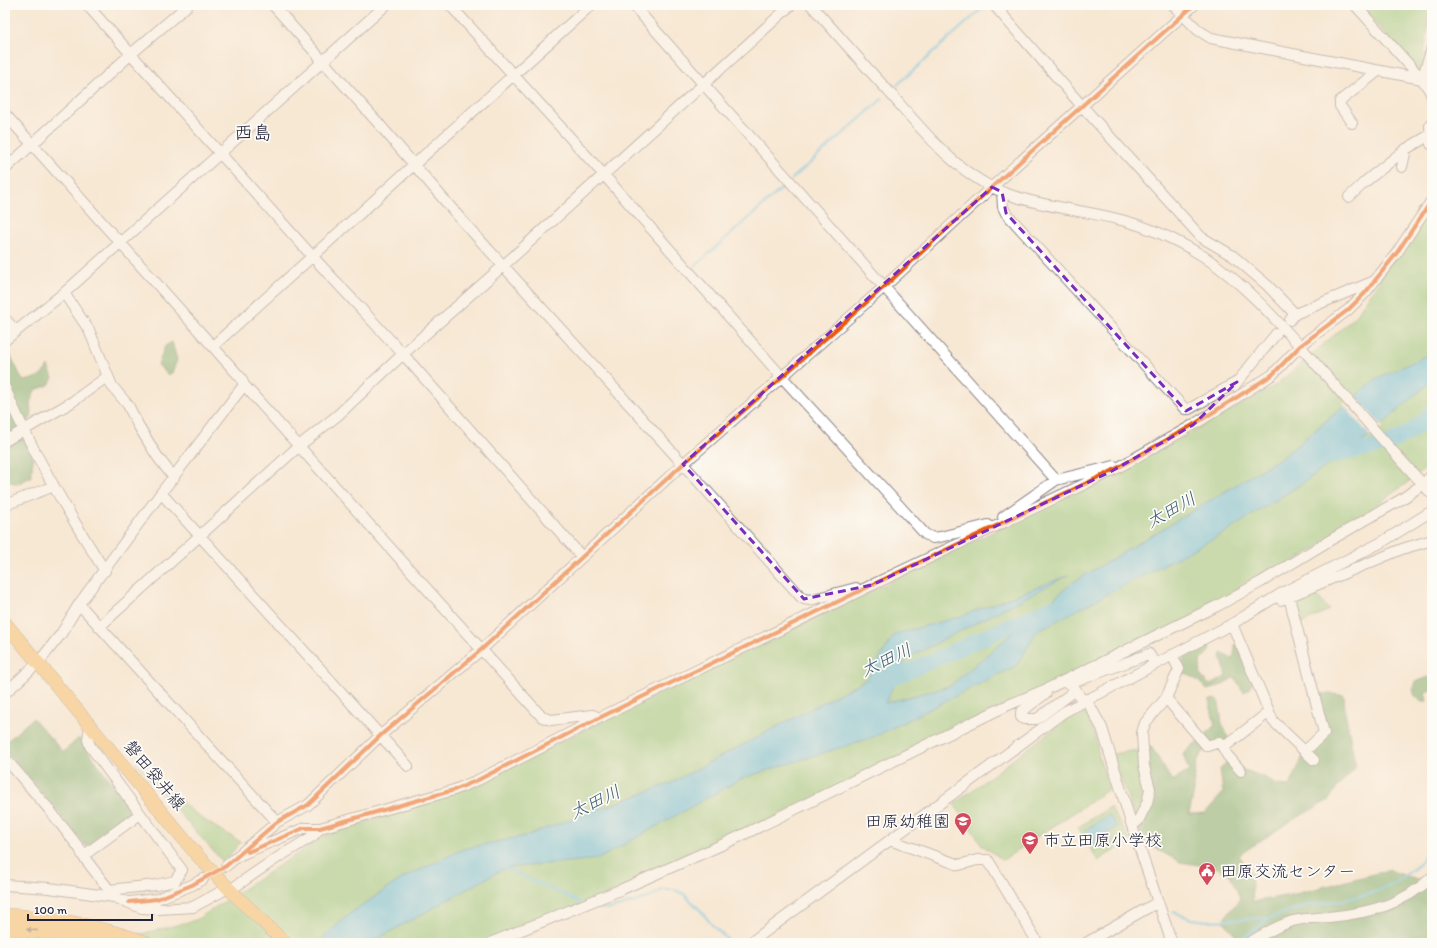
<svg xmlns="http://www.w3.org/2000/svg" width="1437" height="948" viewBox="0 0 1437 948" font-family="Itim,'Klee One',sans-serif">
<rect width="100%" height="100%" fill="#fdfcf7"/>
<filter id="ink" filterUnits="userSpaceOnUse"><feTurbulence type="fractalNoise" baseFrequency=".025" numOctaves="2"/><feDisplacementMap in="SourceGraphic" scale="8" xChannelSelector="R" yChannelSelector="G"/><feConvolveMatrix kernelMatrix="1 2 1 2 8 2 1 2 1" color-interpolation-filters="sRGB"/></filter>
<filter id="wash" filterUnits="userSpaceOnUse"><feTurbulence type="fractalNoise" baseFrequency=".012" numOctaves="4" result="noise"/><feDisplacementMap in="SourceGraphic" scale="16" xChannelSelector="R" yChannelSelector="G"/><feGaussianBlur stdDeviation="0.9" result="paint"/><feColorMatrix in="noise" values="0 0 0 0 0 0 0 0 0 0 0 0 0 0 0 0 0 1.4 0 .05"/><feComposite in="paint" operator="in"/></filter>
<g filter="url(#wash)">
<rect width="100%" height="100%" fill="#f7e8d4"/>
<!-- green -->
<path fill="#92ca7e" stroke="#5a765c" d="M1359 5H1431L1421 75Z
M1432 197V464L1327 542 1221 604 634 884 491 943H107L196 920 324 836 467 787 1149 456 1276 385 1355 317 1418 221Z
M1315 593 1329 610 1301 624 1295 601Z
M1086 711 1096 739 1099 757 1109 789 1003 860 982 845 954 804 1068 718Z
M1144 749 1150 789 1135 818 1112 754Z
M132 760 175 795C193 815 218 829 241 842L223 862Z
M1110 807 1130 840 1098 861 1078 827Z"/>
<!-- forest -->
<path fill="#75ae6d" stroke="#4c6854" d="M172 342 177 360 172 373 168 375 158 365 165 346Z
M7 348 23 381C35 379 42 377 48 366L53 378 49 385 35 390 30 403 32 417 26 423 33 461 31 477 17 484 5 480V349Z
M1204 638 1211 651 1200 661 1201 676 1210 685 1227 676 1221 658 1222 653 1232 659 1234 655 1235 645 1240 643 1254 679 1249 689 1243 692 1235 677 1216 688 1207 690 1197 680 1183 672 1179 664Z
M1432 676V690L1425 692 1427 701C1416 703 1410 691 1415 682Z
M1318 693 1344 695 1345 711 1356 767 1336 789 1329 800 1286 824 1239 855 1251 874 1253 902 1295 894 1390 870 1425 883 1432 877V943H1242L1223 920 1240 898 1230 875 1218 868 1180 862 1147 844 1138 828 1149 791 1144 752 1151 746 1172 781 1189 771 1183 754 1215 726 1209 700 1216 699 1219 703 1222 723 1229 740 1207 746 1197 761 1194 780V792L1189 814 1205 813 1223 793 1220 769 1231 759 1242 769 1266 778 1276 785 1290 786 1306 749 1324 733Z
M33 718 63 752 79 738 132 811 87 847 31 780 5 752V743Z"/>
<!-- water -->
<path fill="#63c1e1" stroke="#42728e" d="M1432 353V382L1429 383 1367 438 1304 482 1226 532 1037 631 1017 665 874 737 743 778 598 859 505 868 370 943H319L324 937 352 912 403 878 463 849 525 836 669 784 867 679 895 634 959 617 1069 575 906 659 885 703 950 686 1072 583 1284 456 1376 379Z
M1109 815 1117 827 1092 843 1085 830Z"/>
<!-- pier -->
<path fill="#f7e8d4" d="M1354 395 1383 427 1371 437 1343 404Z"/>
<g fill="none" stroke-linecap="round" stroke-linejoin="round">
<!-- stream -->
<path stroke="#63c1e1" stroke-width="2.5" d="M896 86 986 5
M792 179 882 99
M694 267 789 182
M505 868 581 903
M589 907 610 909 648 898 662 890H675L684 894 700 910 713 926 731 943
M1173 912 1192 919 1208 921 1269 918 1309 905 1343 900 1369 894 1392 885 1417 866 1422 861 1432 839
M1237 943 1269 918"/>
<!-- river -->
<path stroke="#63c1e1" stroke-width="15" d="M1328 457 1388 444 1409 433 1426 419 1432 412
M880 684 1054 606"/>
</g>
</g>
<g filter="url(#ink)">
<g fill="none" stroke-linecap="round" stroke-linejoin="round">
<defs>
<path id="minor" d="M87 5 313 257 403 354 582 557
M273 5 379 124 459 217 683 464 801 597 804 599 810 600 856 588
M450 5 604 175 782 377 925 534 933 538 940 537 988 525
M633 5 1056 480
M811 5C837 34 863 64 890 93 924 132 959 177 1010 195 1045 207 1081 210 1117 219 1147 226 1177 240 1203 256 1246 284 1281 325 1315 363 1354 407 1392 451 1432 494
M994 5 1082 106 1201 237 1233 256 1267 285 1295 314
M1173 5 1198 30 1211 38 1422 79
M1355 5 1422 79 1430 91 1432 97
M1422 79 1432 48
M5 114 241 378 244 385 542 717 551 720 593 715 599 718
M1352 123 1340 106V101L1378 71
M1431 144 1430 126 1432 122
M1402 167 1406 149 1430 135
M5 169 131 54 188 5
M1002 192 1003 207 1006 213 1185 409H1189L1237 382
M1349 197 1366 181 1406 149
M64 293 89 330 112 386 128 405 138 425 157 456 174 478
M5 319 16 331
M1290 320 1295 314 1372 282
M5 340 64 293 386 5
M213 346 591 5
M1234 386 1276 334
M5 388C31 451 68 513 105 571
M5 441 72 402 108 376
M161 493 408 766
M5 505 54 486
M1003 517 1056 480 1114 466
M1289 597 1324 733 1305 751
M1281 600 1402 549 1432 540
M79 604 277 822
M1232 624 1273 721 1314 760
M99 627 299 446 338 415 403 354 504 265 791 5
M1069 684 1149 654 1155 664
M5 693 38 663 61 634 79 604 161 493 244 385
M1046 693 1021 712V717L1024 719H1037L1076 690 1082 701
M1166 698 1207 746 1220 742 1227 755 1241 771
M1086 699 1102 728 1132 826 1172 943
M90 726 88 740 90 746 182 870 175 881 156 885 109 890
M1223 748 1269 712
M5 758 48 808 80 849 83 856 113 895
M1132 826 1138 821 1147 803 1150 789 1144 766 1142 733 1145 723 1166 698 1179 669 1172 655
M890 840 959 865 977 860H988L1038 943
M83 856 140 814
M238 856 304 828H320L454 790 478 780 599 718 872 585 1112 471 1193 425 1272 375 1300 346 1348 310 1365 293 1396 254 1432 200
M226 866 277 822 308 805 381 735 482 649 683 464 884 287 992 187 1194 5
M5 885 49 888 114 897 142 908 159 909 193 907 228 888
M230 890 274 860 313 836 320 828
M129 902 157 899 192 885 203 879
M490 943 620 890 726 843 1006 706 1049 688 1217 606 1261 582 1327 542 1402 499 1423 484 1432 475
M750 943 1064 712 1232 624 1282 593 1382 542 1432 511
M1086 943 1158 902
M1249 943C1263 934 1277 926 1293 921 1304 918 1317 918 1329 917 1369 913 1403 905 1432 877"/>
<path id="major" d="M5 623 197 855 230 890 285 943"/>
<path id="highway" d="M5 916C53 917 100 928 145 943
M5 928 61 933 98 943"/>
</defs>
<!-- minor casing -->
<use href="#minor" stroke="#8c8588" stroke-width="12"/>
<!-- major casing -->
<use href="#major" stroke="#8c8588" stroke-width="14"/>
<!-- highway casing -->
<use href="#highway" stroke="#8c8588" stroke-width="16"/>
<!-- minor -->
<use href="#minor" stroke="#fff" stroke-width="10"/>
<!-- major -->
<use href="#major" stroke="#f8bf6c" stroke-width="13"/>
<!-- highway -->
<use href="#highway" stroke="#f8bf6c" stroke-width="15"/>
<defs>
<path id="cycleway" d="M248 852 304 828H320L454 790 478 780 599 718 872 585 1112 471 1193 425 1272 375 1300 346 1348 310 1365 293 1396 254 1432 200
M129 902 157 899 192 885 226 866 277 822 308 805 381 735 482 649 683 464 884 287 992 187 1194 5"/>
</defs>
<!-- cycleway casing -->
<use href="#cycleway" stroke="#fdfcf7" stroke-width="6"/>
<!-- cycleway -->
<use href="#cycleway" stroke="#e8590c" stroke-width="4"/>
</g>
<!-- one-way arrows -->
<defs><path id="oneway-solid" d="M-6-.8H1V-3.2L6.5 0L1 3.2V.8H-6Z"/></defs>
<use fill="#8d7054" href="#oneway-solid" transform="translate(32 930) rotate(-174)"/>
</g>
<!-- marked area -->
<path d="M0 0H1437V948H0ZM992 187 1002 192 1006 213 1186 411 1237 382 1193 425 1112 471 872 585 804 599 683 464Z" fill="#f7e8d4" fill-opacity=".55" fill-rule="evenodd"/>
<path fill="none" stroke="#7b2cbf" stroke-width="3" stroke-dasharray="8 5" stroke-linejoin="round" d="M992 187 1002 192 1006 213 1186 411 1237 382 1193 425 1112 471 872 585 804 599 683 464Z"/>
<!-- icons -->
<defs>
<symbol id="school-pin" viewBox="-11 -11 22 30"><path d="M0 17L-7.5 6A9.5 9.5 0 1 1 7.5 6Z" fill="#d1495b" stroke="#fdfcf7"/><path d="M0-5L7-2L0 1L-7-2ZM-4 1L0 2.5L4 1V4Q0 6-4 4Z" fill="#fff"/></symbol>
<symbol id="civic-pin" viewBox="-11 -11 22 30"><path d="M0 17L-7.5 6A9.5 9.5 0 1 1 7.5 6Z" fill="#d1495b" stroke="#fdfcf7"/><path d="M-.6-6.5H3V-4.5H.6V-3L4-1V1h2V6H-6V1h2V-1L-.6-3ZM-1.2 2.5V6h2.4V2.5Z" fill="#fff"/></symbol>
</defs>
<g fill-rule="evenodd">
<use href="#school-pin" x="953" y="811" width="20" height="27"/>
<use href="#school-pin" x="1020" y="830" width="20" height="27"/>
<use href="#civic-pin" x="1197" y="861" width="20" height="27"/>
</g>
<g text-anchor="middle" stroke-width="3.5" stroke-linejoin="round" paint-order="stroke">
<!-- street labels -->
<g font-size="17" fill="#22223b" stroke="#fdfcf7">
<text transform="translate(155 775) rotate(50)" y="6">磐田袋井線</text>
</g>
<!-- poi labels -->
<g font-size="17" fill="#22223b" stroke="#fdfcf7" text-anchor="start">
<text x="950" y="827" text-anchor="end">田原幼稚園</text>
<text x="1043" y="846">市立田原小学校</text>
<text x="1220" y="877">田原交流センター</text>
</g>
<!-- water labels -->
<g font-size="18" font-style="italic" fill="#395a75" stroke="#fdfcf7">
<text transform="translate(1171 510) rotate(-29)" y="6">太田川</text>
<text transform="translate(886 660) rotate(-25)" y="6">太田川</text>
<text transform="translate(595 802) rotate(-26)" y="6">太田川</text>
</g>
<!-- quarter labels -->
<g font-size="19" fill="#22223b" stroke="#fdfcf7">
<text x="253" y="139">西島</text>
</g>
</g>
<!-- margin -->
<rect width="1437" height="948" fill="none" stroke="#fdfcf7" stroke-width="20"/>
<!-- scale -->
<path d="M28 914v6h124v-6" fill="none" stroke="#22223b" stroke-width="2"/>
<text x="34" y="914" font-size="12" fill="#22223b" stroke="#fdfcf7" stroke-width="3" paint-order="stroke">100 m</text>
</svg>
